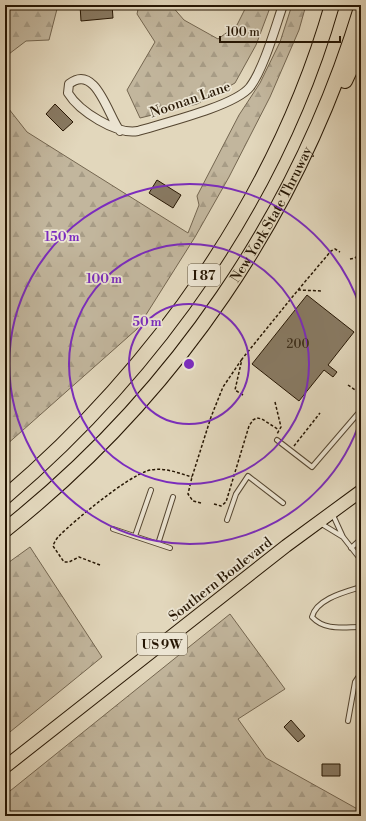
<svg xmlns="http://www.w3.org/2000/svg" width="366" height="821" viewBox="0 0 366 821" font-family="'Libre Bodoni',serif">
<defs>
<pattern id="forest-firs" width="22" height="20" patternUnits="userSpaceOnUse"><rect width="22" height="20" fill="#c2b69d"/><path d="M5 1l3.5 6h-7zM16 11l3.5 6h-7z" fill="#a79c86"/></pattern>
</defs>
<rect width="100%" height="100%" fill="#e2d7bc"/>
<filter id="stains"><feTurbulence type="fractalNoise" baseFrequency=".005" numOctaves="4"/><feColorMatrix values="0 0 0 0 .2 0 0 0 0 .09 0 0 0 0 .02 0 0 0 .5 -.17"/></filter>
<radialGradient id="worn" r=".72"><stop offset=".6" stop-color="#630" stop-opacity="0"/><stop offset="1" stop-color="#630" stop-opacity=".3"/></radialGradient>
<!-- forest -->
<path fill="url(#forest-firs)" stroke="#746650" d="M5 5H60L57 9 49 40 26 41 5 57Z
M139 5H171L184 20 218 39 237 25 247 5H271L256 45 235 83 197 104 140 118 127 90 155 42 137 14Z
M292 5H306L299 30 270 97 229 177 195 237 137 329 5 446V104L27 132 188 233 199 205 197 196 239 115 260 83 280 42Z
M30 547 102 657 5 736V565Z
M230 614 285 689 238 719 266 758 361 811V816H5V795Z"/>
<!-- building -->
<path fill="#887a63" stroke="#261603" d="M80 5H112L113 18 81 21Z
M55 104 73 122 63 131 46 114Z
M157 180 181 195 173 208 149 193Z
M307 295 354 332 328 365 337 372 333 377 324 370 299 401 252 364Z
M291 720 305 736 298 742 284 727Z
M322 764H340V776H322Z"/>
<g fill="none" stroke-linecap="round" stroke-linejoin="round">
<defs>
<path id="lane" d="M277 440 312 467 361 410
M332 513 343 537 361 560
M227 520 236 494 248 476 283 503
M320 523 343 537
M113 529 170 548
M135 536 151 490
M158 544 173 497
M351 548 361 539
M361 587C345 592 316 599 312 617 325 631 343 627 361 627
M348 721 355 682 361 673"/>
<path id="street" d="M120 131C108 116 96 63 69 84L68 93C79 111 116 135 138 131 164 123 235 106 250 87 264 68 275 28 283 5"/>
<path id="primary" d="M5 767 286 546 361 491"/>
<g id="highway">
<path d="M345 81 361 47"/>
<path d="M5 497C156 368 277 197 332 5"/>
<path id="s1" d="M5 530C174 396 298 215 361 8"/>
</g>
</defs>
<!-- lane casing -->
<use href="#lane" stroke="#554631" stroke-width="6"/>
<!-- street casing -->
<use href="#street" stroke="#554631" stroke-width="10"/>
<!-- primary casing -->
<use href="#primary" stroke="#261603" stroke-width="14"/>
<!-- highway casing -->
<use href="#highway" stroke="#261603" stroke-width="16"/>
<!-- path -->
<path stroke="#261603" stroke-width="1.5" stroke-dasharray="3 2" stroke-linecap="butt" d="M350 259 355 258 361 252
M298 290 331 251 335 249 340 252
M348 385 361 394
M243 395 235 390 242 359 298 290 322 291
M275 402 281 427 277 434
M294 446 320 413
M201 503 193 501 188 494 192 477 211 417 223 387 242 359
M214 504 221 506 226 502 249 426 253 420 257 418 262 419 279 430
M100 565 79 557 69 562H64L53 546C54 543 56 539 59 536 76 519 126 478 147 471 162 466 178 473 192 477"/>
<!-- lane -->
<use href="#lane" stroke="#ece5d3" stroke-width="4"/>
<!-- street -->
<use href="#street" stroke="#ece5d3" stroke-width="8"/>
<!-- primary -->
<use href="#primary" stroke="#e2d7bc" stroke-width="12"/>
<!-- highway -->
<use href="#highway" stroke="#e2d7bc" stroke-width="14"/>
</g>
<!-- distance rings -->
<g fill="none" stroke="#7b2cbf" stroke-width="2">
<circle cx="189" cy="364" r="60"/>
<circle cx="189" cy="364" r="120"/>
<path d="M361 418A180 180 0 1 1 361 310"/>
</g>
<g text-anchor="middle" stroke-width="3.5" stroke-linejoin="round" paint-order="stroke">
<!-- number labels -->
<g font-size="12" fill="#3e2f1b">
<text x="298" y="348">200</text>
</g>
<!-- shield labels -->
<g fill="#ece5d3" stroke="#615441" stroke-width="1">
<rect x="188" y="264" width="32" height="22" rx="3"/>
<rect x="137" y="633" width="50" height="22" rx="3"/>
</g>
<g font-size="13" font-weight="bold" fill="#261603">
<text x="204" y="280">I 87</text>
<text x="162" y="649">US 9W</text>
</g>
<!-- street labels -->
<g font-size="14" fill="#261603" stroke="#ece5d3">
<text transform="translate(190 99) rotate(-19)" y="5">Noonan Lane</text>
<text dy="5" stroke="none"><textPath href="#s1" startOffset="416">New York State Thruway</textPath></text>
<text transform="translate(220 579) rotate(-38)" y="5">Southern Boulevard</text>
</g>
</g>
<circle cx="189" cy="364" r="6" fill="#7b2cbf" stroke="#ece5d3" stroke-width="2"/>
<g font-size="12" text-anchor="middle" font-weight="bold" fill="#7b2cbf" stroke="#ece5d3" stroke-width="3.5" stroke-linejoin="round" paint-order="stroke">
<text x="62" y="241">150 m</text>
<text x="104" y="283">100 m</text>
<text x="147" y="326">50 m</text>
</g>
<!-- margin -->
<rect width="366" height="821" fill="none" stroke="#e2d7bc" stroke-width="20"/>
<rect x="6" y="6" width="354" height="809" fill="none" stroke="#261603" stroke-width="2"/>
<rect x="10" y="10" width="346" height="801" fill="none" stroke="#261603"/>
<!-- scale -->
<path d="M220 36v6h120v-6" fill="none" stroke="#261603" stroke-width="2"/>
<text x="226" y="36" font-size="12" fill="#261603" stroke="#ece5d3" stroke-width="3" paint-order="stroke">100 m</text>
<rect width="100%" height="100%" filter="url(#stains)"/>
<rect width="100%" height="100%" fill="url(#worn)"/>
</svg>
